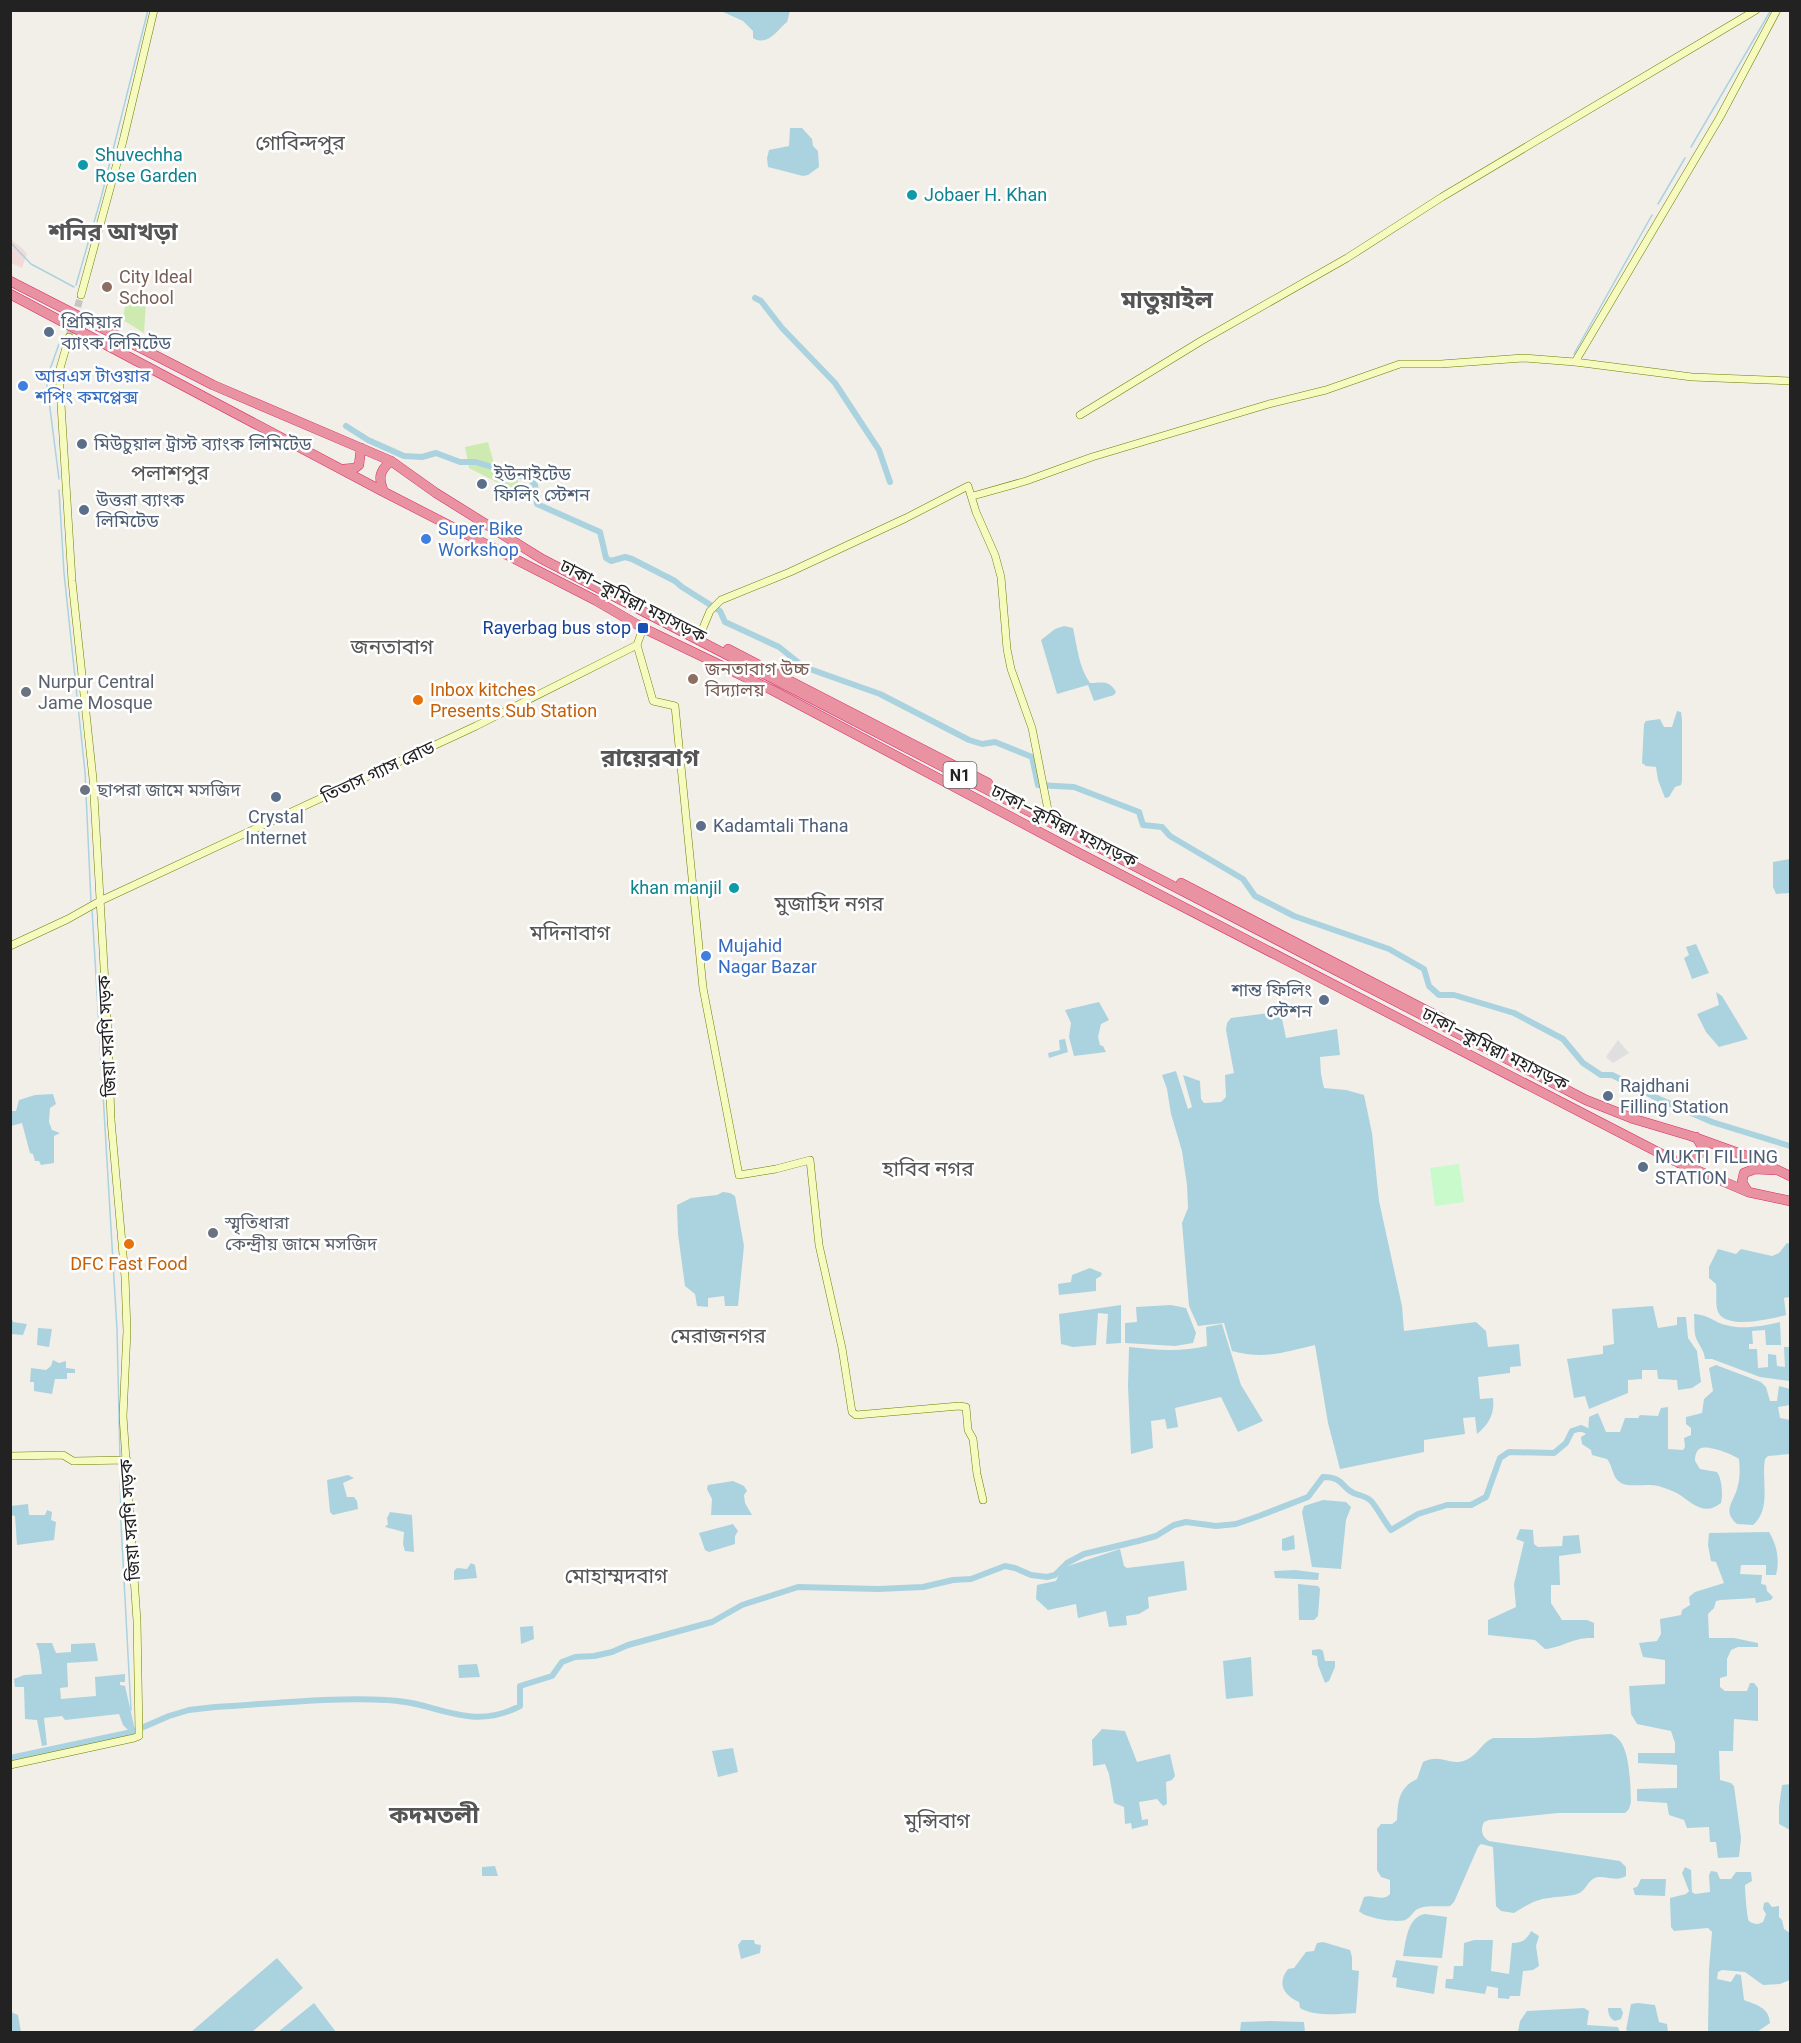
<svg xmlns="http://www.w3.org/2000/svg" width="1801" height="2043" viewBox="0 0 1801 2043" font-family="Roboto,'Noto Sans Bengali',sans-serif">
<rect width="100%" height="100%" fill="#f2efe9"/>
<!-- residential -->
<path fill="#e0dfdf" d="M1618 1040 1629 1053 1613 1063 1606 1057Z"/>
<!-- commercial -->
<path fill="#f2dad9" d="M11 239 23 249 27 254 22 268 11 263Z"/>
<!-- grass -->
<path fill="#cdebb0" d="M126 299 146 302 144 333 123 320Z
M488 442 498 478 505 482 518 480 520 494 469 468 465 447Z"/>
<!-- park -->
<path fill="#c8facc" d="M1459 1164 1464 1202 1435 1206 1430 1168Z"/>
<!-- water -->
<path fill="#aad3df" d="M790 11 787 22C777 30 768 47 753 38V31L743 21 721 11Z
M790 128H802L812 139 813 146 818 151 819 167 808 175 803 176 768 167 767 158 769 150 789 146Z
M1064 626 1073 628C1077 646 1079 668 1090 683 1101 683 1109 679 1116 692L1114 695 1094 701 1088 685 1057 694 1041 640 1055 629Z
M1677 711 1681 712 1682 719V781L1681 785 1675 787 1669 797 1665 798 1658 780 1656 767 1646 766 1642 763 1644 724 1646 721 1660 719 1664 727H1672Z
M1790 859V893L1776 894 1773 887V862Z
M1696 944 1709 973 1692 979 1684 958 1689 955 1686 947Z
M1716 992 1722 996 1748 1039 1719 1047 1706 1032 1697 1014 1719 1005Z
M1099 1002 1109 1020 1101 1024 1098 1037 1100 1045 1103 1046 1106 1052 1074 1056 1069 1037 1071 1023 1065 1010Z
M1275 1012 1281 1014 1286 1038 1337 1029 1340 1055 1320 1057 1321 1074 1324 1088 1346 1090 1364 1095 1372 1133 1379 1201 1402 1306 1404 1331 1476 1322 1486 1331 1488 1347 1519 1344 1521 1366 1510 1367V1373L1478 1377 1480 1399 1493 1398C1495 1414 1489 1424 1477 1434L1475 1417 1463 1418 1465 1434 1424 1440V1452L1340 1469 1328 1423 1315 1345C1284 1352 1264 1360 1232 1351L1224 1323 1198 1326 1189 1306 1182 1223 1188 1208 1187 1185 1182 1151 1171 1114 1167 1089 1162 1075 1176 1071 1188 1109 1192 1107 1183 1075 1200 1081 1201 1099 1204 1103 1221 1102 1226 1097 1225 1075 1234 1073 1226 1030 1227 1023 1231 1018Z
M1065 1039 1068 1052 1049 1058 1048 1053 1060 1050 1059 1040Z
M53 1094 56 1104 50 1108 49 1122 52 1130 60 1133 54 1136V1163L41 1165 39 1161H35L33 1154 30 1153 22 1123 11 1126V1111H16L19 1100 35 1095Z
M723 1192 730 1193 735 1196 744 1246 738 1306H725L724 1296 708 1298V1307L697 1306 695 1294 685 1286 678 1234 677 1205 691 1198 717 1195Z
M1787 1243 1790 1244V1297L1784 1298 1786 1315C1772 1319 1726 1330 1718 1312 1715 1305 1717 1292 1716 1284L1709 1278V1267L1718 1249 1736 1254 1741 1249 1772 1256 1779 1253Z
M1090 1268 1102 1273 1101 1276 1096 1279V1291L1059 1295 1058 1284 1071 1282 1072 1275Z
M1121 1305V1343L1106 1344 1108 1314 1098 1313 1096 1345 1073 1347 1061 1344 1059 1314Z
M1171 1305 1186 1308 1196 1333 1193 1343 1175 1346 1125 1343V1323L1137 1322 1136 1307Z
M1653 1306 1658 1328 1677 1325V1317H1686L1688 1338 1697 1351 1701 1382 1692 1388 1678 1390 1677 1380 1658 1379 1657 1370H1642V1379L1628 1380V1393L1589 1409 1585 1396 1574 1398 1567 1359 1603 1354V1346L1614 1344 1612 1309Z
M1694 1314C1710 1315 1713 1322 1726 1325 1742 1330 1764 1326 1780 1322L1781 1345H1766L1765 1330 1752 1331 1753 1344H1749V1349H1757L1758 1368 1768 1367V1354L1776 1355 1777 1366 1785 1367 1784 1347H1790V1381L1760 1377 1712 1359H1705C1704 1350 1700 1347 1697 1340 1693 1333 1695 1322 1694 1314Z
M11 1316 13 1322 27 1324 23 1335 11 1334Z
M1222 1324 1241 1385 1263 1421 1238 1432 1221 1397 1175 1408 1178 1427 1167 1429 1165 1419 1151 1421 1153 1448 1131 1454 1128 1386 1129 1347C1155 1350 1181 1352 1207 1346L1206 1327Z
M38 1328 52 1329 49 1347 37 1345Z
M53 1360 59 1363 66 1361V1368L75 1369V1373H67V1379H55L52 1394 34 1391V1382H30L31 1368 46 1370 51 1366Z
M1716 1365 1761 1382 1766 1387 1770 1401H1777L1779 1386 1790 1389V1405L1778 1407 1780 1418 1790 1420V1454L1768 1456 1765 1459C1761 1481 1772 1508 1753 1525L1737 1524C1722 1511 1733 1503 1737 1489 1740 1480 1740 1469 1739 1459 1733 1454 1708 1445 1701 1448 1696 1450 1695 1456 1695 1461L1700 1469 1717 1472C1722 1479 1723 1494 1721 1503 1705 1516 1693 1504 1680 1495 1674 1491 1665 1488 1658 1486 1647 1483 1631 1488 1621 1483 1612 1478 1613 1466 1607 1459L1592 1455 1591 1450 1582 1444 1581 1437 1588 1433 1589 1417 1598 1413 1606 1432H1620L1625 1418H1638L1640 1415 1658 1416 1661 1408 1668 1407V1449L1683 1450 1685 1447 1684 1438 1691 1435V1428L1686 1424V1417L1702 1413 1704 1399 1713 1391 1709 1368Z
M348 1475 354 1478 343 1483 347 1497H354L357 1501 358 1509 333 1515 330 1512 327 1480Z
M733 1481 744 1486 747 1491 744 1495 745 1503 752 1515H711L712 1499 707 1489 708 1485Z
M1323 1500 1346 1502 1351 1507 1346 1520 1341 1569 1312 1567 1302 1512 1304 1506Z
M28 1504 29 1515H45L47 1510 52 1512 51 1520 56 1522 54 1540 17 1545 15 1516 11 1515V1506Z
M390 1512 412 1515 414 1552 405 1551 403 1544 404 1532 385 1527 388 1524 387 1518Z
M733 1524 738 1531 735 1536V1544L709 1552 705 1550 699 1533Z
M1520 1529 1533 1530 1534 1544 1538 1547 1562 1546 1563 1536 1579 1535 1581 1553 1559 1556 1560 1585H1551V1603L1562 1620H1587L1594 1623V1638C1572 1637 1565 1647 1545 1649L1535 1640 1488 1635V1620L1516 1607 1514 1584 1524 1542 1516 1539Z
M1769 1532C1777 1545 1780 1560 1776 1575H1766V1565H1741L1740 1574 1762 1575 1761 1584 1766 1585 1767 1591 1773 1597 1771 1600 1756 1603 1755 1598 1721 1600 1716 1601 1714 1608 1708 1614 1709 1638H1734L1758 1643V1647H1738L1731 1650 1727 1659V1676L1720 1678V1687L1725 1691H1747L1750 1683H1754L1758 1688V1721L1734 1719 1733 1751H1719L1720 1780 1731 1783 1734 1786 1741 1838 1739 1857 1718 1858 1716 1842H1710L1709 1827 1687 1828 1684 1820 1669 1815 1667 1803 1637 1801V1789L1677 1788V1765L1638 1763V1753H1675V1743L1671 1731 1637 1724 1631 1714 1629 1686 1665 1684V1660L1643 1657 1639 1643 1657 1641 1661 1634 1660 1619 1681 1615 1682 1610 1690 1605 1689 1597 1695 1592 1724 1583 1716 1562 1711 1561 1708 1545 1709 1533Z
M1294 1535 1295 1549 1285 1551 1282 1550V1539Z
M1120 1549 1124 1566 1127 1568 1184 1561 1187 1590 1148 1597 1149 1608 1139 1614 1126 1616 1127 1625 1109 1627 1106 1611 1078 1618 1076 1604 1048 1610 1036 1599 1037 1585 1056 1581 1061 1570 1065 1567Z
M471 1563 475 1565 477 1578 454 1580V1571L457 1568 467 1569Z
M1295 1570 1319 1573 1318 1580 1275 1578 1274 1571Z
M1298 1584 1318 1586 1320 1589 1318 1616 1314 1620H1299Z
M533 1626 534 1639 521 1644 520 1627Z
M36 1643H52L56 1653 71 1652V1644L95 1643 98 1661 67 1663 68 1687 60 1688 61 1699 96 1696 95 1677 125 1674V1682H120V1685L125 1686 135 1730 129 1731 123 1725 119 1714 65 1720 62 1716 44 1718 47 1745 42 1746 37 1720 25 1719 24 1687H15L14 1679 24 1675 42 1674 39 1651Z
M1320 1649 1323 1651 1325 1661H1335V1667L1329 1681 1325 1683 1318 1665 1317 1656 1312 1655V1650Z
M1251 1657 1253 1696 1226 1699 1223 1661Z
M477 1664 480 1677 459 1678 458 1665Z
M1102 1729 1125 1731 1137 1762 1170 1754 1175 1776 1172 1780 1166 1782 1167 1804 1163 1806 1157 1799 1139 1802 1142 1820 1148 1819V1825L1132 1829 1131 1823 1125 1824 1124 1807 1114 1803 1109 1774 1105 1764 1093 1766 1092 1740Z
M1611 1734C1631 1740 1630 1784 1631 1802L1629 1809 1625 1813H1558L1489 1820 1484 1822C1480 1830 1482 1837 1489 1841L1620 1861 1626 1867V1876C1617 1882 1608 1876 1598 1877 1587 1879 1587 1891 1577 1894 1568 1897 1558 1896 1549 1898 1536 1899 1525 1906 1514 1913L1501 1911 1496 1906 1493 1847 1481 1844 1478 1847 1454 1902 1450 1906C1440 1907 1429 1905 1420 1908 1413 1910 1412 1917 1405 1920 1396 1923 1365 1918 1359 1911L1364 1897C1373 1894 1383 1902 1390 1894V1880L1381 1877 1377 1870V1829L1381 1824H1392L1397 1820C1398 1802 1398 1788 1417 1779L1423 1762C1441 1753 1450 1767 1466 1760 1478 1755 1482 1742 1493 1738H1533Z
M733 1748 738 1772 718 1777 712 1751Z
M1790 1784V1830L1779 1824V1807L1782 1785Z
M495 1866 498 1876H482V1867Z
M1685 1867 1691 1870 1692 1892 1695 1894 1710 1892 1709 1875 1711 1871 1717 1872 1720 1879H1731L1736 1872H1751L1752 1881 1745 1885C1745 1890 1747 1919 1749 1921 1751 1923 1755 1924 1758 1924L1763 1922 1766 1914 1763 1909 1764 1903 1768 1902 1772 1907 1779 1906V1917L1782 1920 1784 1929 1790 1933V1980L1780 1984 1763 1985 1745 1972 1722 1970 1718 1972 1717 1979 1731 1982 1736 1974 1741 1975 1744 2000C1756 2005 1769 2007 1770 2023L1757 2032H1708L1709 1969 1712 1932 1708 1928 1674 1931 1671 1927 1670 1898 1686 1894 1689 1891 1682 1873Z
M1641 1879H1666L1665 1896 1635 1895 1633 1888 1637 1887Z
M1425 1914 1447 1917 1442 1958 1403 1956C1406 1941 1407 1917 1425 1914Z
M1531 1931 1539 1936 1536 1946 1539 1966 1533 1970 1523 1971 1520 1996H1510L1509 1999 1498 1998V1988L1487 1986 1485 1994 1445 1988 1446 1979H1453L1454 1966H1463L1464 1943 1474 1940H1493L1491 1971 1509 1974 1512 1943C1521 1943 1527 1940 1531 1931Z
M742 1940H754L755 1944 761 1945 760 1953 741 1959 738 1945Z
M1323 1942 1350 1950 1352 1957V1970L1359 1971 1356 2013C1339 2014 1315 2017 1300 2008L1299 2002C1283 1995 1277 1983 1288 1969L1294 1968 1306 1952 1314 1951 1317 1943Z
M277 1958 303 1988 252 2032H191Z
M1396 1960 1438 1966 1434 1994 1396 1987 1397 1978 1392 1977Z
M314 2003 336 2032H278Z
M1638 2003 1655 2005 1659 2022 1667 2024 1668 2032H1630L1626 2030 1631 2004Z
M1584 2008 1589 2011 1587 2025 1618 2027 1620 2032H1518L1520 2021 1527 2011Z
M1608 2008H1621L1623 2013 1621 2019 1615 2021C1610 2019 1608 2014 1608 2008Z
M11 2012 18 2015 21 2032H11Z
M1271 2021 1304 2022 1305 2032H1240L1241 2022Z"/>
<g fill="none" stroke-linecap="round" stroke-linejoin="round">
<!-- stream -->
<path stroke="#aad3df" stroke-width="1.5" d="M1691 147 1771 10
M1658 204 1685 158
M10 242 31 264 74 287
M76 285 101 198 148 10
M1574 354 1652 215
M49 372 59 344
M46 377 59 479
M59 490 64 573 85 772 91 902
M92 909 117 1329 120 1459
M120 1464 121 1524 131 1710"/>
<!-- canal -->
<path stroke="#aad3df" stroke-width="6" d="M755 298 761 301 782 328 835 383 879 450 890 482
M346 426 368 440 404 456 422 457 436 453 460 462H476L530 479 535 485 537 504 600 532 606 558 611 561 625 557 632 559 675 581 682 587 720 611 725 622 779 647 804 667 880 694 969 740 982 744 995 742 1032 757 1038 785 1074 787 1139 812 1143 825 1162 827 1170 836 1243 879 1255 896 1294 916 1389 949 1424 969 1429 986 1439 995H1454L1514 1013 1563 1039 1583 1063 1601 1075H1612L1659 1099 1712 1122 1790 1146
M10 1758 132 1732 169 1716 189 1710 215 1707C271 1704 329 1697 386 1700 436 1701 469 1733 520 1706V1686L552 1676 562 1662 575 1657 594 1656 612 1652 628 1645 712 1622 742 1605 798 1587 878 1589 923 1587 953 1580 971 1579 1005 1566 1015 1568 1031 1575 1047 1577 1055 1575 1067 1563 1084 1554 1138 1541 1156 1536 1174 1525 1186 1522 1216 1526 1236 1524 1259 1516 1308 1497 1323 1477C1345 1477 1341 1489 1356 1494 1362 1496 1368 1497 1372 1502 1379 1511 1384 1521 1391 1530L1418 1514 1447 1505H1471L1486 1497 1500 1458 1509 1452 1554 1453 1566 1443 1572 1431 1581 1428 1595 1435"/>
<!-- secondary-tunnel -->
<path stroke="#c8c6c1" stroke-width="7" stroke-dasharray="7 3.5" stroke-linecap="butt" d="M69 337 81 295"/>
<defs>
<path id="secondary" d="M81 295 123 141 154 10
M1575 362 1720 117 1777 10
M1080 415 1201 341 1347 258 1442 197 1756 10
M973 496 1026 481 1092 457 1269 404 1326 390 1400 364H1441L1523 358 1575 362 1692 377 1790 381
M700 635 710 611 721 600 790 572 906 518 968 486 976 512 995 555 1001 577 1007 649 1011 669 1032 728 1049 815
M637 645 653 701 675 706 703 988 739 1175 776 1169 810 1160 819 1245 842 1348 852 1412 856 1415 959 1406 966 1407 968 1430 973 1439 977 1474 983 1500
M10 946 68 919 100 901 476 726 637 645 643 628
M10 1456 63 1455 73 1461 127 1460
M10 1765 134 1738 139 1736V1733L137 1621 123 1416 127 1331 125 1277 111 1120 108 1035 93 779 72 581 59 372 69 337"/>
<path id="highway" d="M10 281 213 385 391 461 436 493 542 559 1586 1100 1634 1119 1691 1136 1752 1158 1790 1176
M10 294 384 492 595 600 643 628 772 690 1077 852 1675 1161 1748 1192 1790 1201
M344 469 355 468 359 465 361 448
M384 492C378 478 379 471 391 461
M728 649 988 783
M1181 883 1441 1018
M1679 1163C1689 1160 1699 1159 1703 1148L1696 1137
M1748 1192 1742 1182 1744 1173 1755 1169 1773 1170"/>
</defs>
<!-- secondary casing -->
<use href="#secondary" stroke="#707d05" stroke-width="8"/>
<!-- highway casing -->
<use href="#highway" stroke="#dc2a67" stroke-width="10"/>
<!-- secondary -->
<use href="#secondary" stroke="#f7fabf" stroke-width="7"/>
<!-- highway -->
<use href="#highway" stroke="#e892a2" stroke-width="9"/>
</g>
<!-- markers -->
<g fill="#0f9aa8" stroke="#fff" stroke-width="2">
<circle cx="83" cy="165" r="6"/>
<circle cx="912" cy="195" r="6"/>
<circle cx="734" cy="888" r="6"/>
</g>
<g fill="#8d6e63" stroke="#fff" stroke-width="2">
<circle cx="107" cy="287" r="6"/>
<circle cx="693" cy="679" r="6"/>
</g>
<g fill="#5c6f8a" stroke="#fff" stroke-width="2">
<circle cx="49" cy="332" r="6"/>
<circle cx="82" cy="444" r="6"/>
<circle cx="482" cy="484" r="6"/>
<circle cx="84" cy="510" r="6"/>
<circle cx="276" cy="797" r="6"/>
<circle cx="701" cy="826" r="6"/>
<circle cx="1324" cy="1000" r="6"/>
<circle cx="1608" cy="1096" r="6"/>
<circle cx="1643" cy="1167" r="6"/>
</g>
<g fill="#3f7fe0" stroke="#fff" stroke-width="2">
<circle cx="23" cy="386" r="6"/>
<circle cx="426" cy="539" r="6"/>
<circle cx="706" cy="956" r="6"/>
</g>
<rect fill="#1a4fb4" stroke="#fff" stroke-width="2" x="637" y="622" width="12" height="12" rx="3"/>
<g fill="#6b7280" stroke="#fff" stroke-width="2">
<circle cx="26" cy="692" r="6"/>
<circle cx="85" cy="790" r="6"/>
<circle cx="213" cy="1233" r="6"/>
</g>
<g fill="#e8710a" stroke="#fff" stroke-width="2">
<circle cx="418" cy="700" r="6"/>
<circle cx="129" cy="1244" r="6"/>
</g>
<g text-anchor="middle" stroke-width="5" stroke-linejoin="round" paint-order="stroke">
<!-- shield labels -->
<rect fill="#fff" stroke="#646464" stroke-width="1.5" x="943.5" y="762" width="33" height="26" rx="4.5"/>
<g font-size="16" font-weight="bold" fill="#222">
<text x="960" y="781">N1</text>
</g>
<!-- culture labels -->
<g font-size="18" fill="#0d838f" stroke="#fff" text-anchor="start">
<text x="95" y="161">Shuvechha<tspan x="95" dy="21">Rose Garden</tspan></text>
<text x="924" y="201">Jobaer H. Khan</text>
<text x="722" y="894" text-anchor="end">khan manjil</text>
</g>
<!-- education labels -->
<g font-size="18" fill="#785e54" stroke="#fff" text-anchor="start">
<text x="119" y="283">City Ideal<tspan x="119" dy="21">School</tspan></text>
<text x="705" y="675">জনতাবাগ উচ্চ<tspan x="705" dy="21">বিদ্যালয়</tspan></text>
</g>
<!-- service labels -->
<g font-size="18" fill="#4e5e75" stroke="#fff" text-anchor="start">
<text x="61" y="328">প্রিমিয়ার<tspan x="61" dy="21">ব্যাংক লিমিটেড</tspan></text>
<text x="94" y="450">মিউচুয়াল ট্রাস্ট ব্যাংক লিমিটেড</text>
<text x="494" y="480">ইউনাইটেড<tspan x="494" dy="21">ফিলিং স্টেশন</tspan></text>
<text x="96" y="506">উত্তরা ব্যাংক<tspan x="96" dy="21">লিমিটেড</tspan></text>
<text x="276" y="823" text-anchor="middle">Crystal<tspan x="276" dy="21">Internet</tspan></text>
<text x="713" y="832">Kadamtali Thana</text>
<text x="1312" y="996" text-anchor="end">শান্ত ফিলিং<tspan x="1312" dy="21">স্টেশন</tspan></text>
<text x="1620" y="1092">Rajdhani<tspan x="1620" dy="21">Filling Station</tspan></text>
<text x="1655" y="1163">MUKTI FILLING<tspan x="1655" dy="21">STATION</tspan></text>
</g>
<!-- shop labels -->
<g font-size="18" fill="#366cbe" stroke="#fff" text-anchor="start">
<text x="35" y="382">আরএস টাওয়ার<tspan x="35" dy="21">শপিং কমপ্লেক্স</tspan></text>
<text x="438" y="535">Super Bike<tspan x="438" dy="21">Workshop</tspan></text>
<text x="718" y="952">Mujahid<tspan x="718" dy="21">Nagar Bazar</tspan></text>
</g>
<!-- street labels -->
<g font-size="18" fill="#222" stroke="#fff">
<text transform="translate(633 601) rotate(27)" y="6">ঢাকা–কুমিল্লা মহাসড়ক</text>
<text transform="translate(378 772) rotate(-25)" y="6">তিতাস গ্যাস রোড</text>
<text transform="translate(1064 826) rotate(27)" y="6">ঢাকা–কুমিল্লা মহাসড়ক</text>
<text transform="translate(107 1036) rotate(-93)" y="6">জিয়া সরণি সড়ক</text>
<text transform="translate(1495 1049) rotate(27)" y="6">ঢাকা–কুমিল্লা মহাসড়ক</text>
<text transform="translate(130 1520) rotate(-94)" y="6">জিয়া সরণি সড়ক</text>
</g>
<!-- transit labels -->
<g font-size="18" fill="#164399" stroke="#fff" text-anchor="end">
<text x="631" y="634">Rayerbag bus stop</text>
</g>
<!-- worship labels -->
<g font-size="18" fill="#5b616d" stroke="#fff" text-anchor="start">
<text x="38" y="688">Nurpur Central<tspan x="38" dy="21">Jame Mosque</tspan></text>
<text x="97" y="796">ছাপরা জামে মসজিদ</text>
<text x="225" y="1229">স্মৃতিধারা<tspan x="225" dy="21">কেন্দ্রীয় জামে মসজিদ</tspan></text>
</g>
<!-- food labels -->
<g font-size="18" fill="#c56008" stroke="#fff" text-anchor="start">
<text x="430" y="696">Inbox kitches<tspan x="430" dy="21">Presents Sub Station</tspan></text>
<text x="129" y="1270" text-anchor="middle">DFC Fast Food</text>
</g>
<!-- quarter labels -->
<g font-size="21" fill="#555" stroke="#fff">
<text x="300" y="150">গোবিন্দপুর</text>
<text x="170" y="480">পলাশপুর</text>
<text x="392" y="654">জনতাবাগ</text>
<text x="829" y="911">মুজাহিদ নগর</text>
<text x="570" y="940">মদিনাবাগ</text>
<text x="928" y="1176">হাবিব নগর</text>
<text x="718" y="1343">মেরাজনগর</text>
<text x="616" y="1583">মোহাম্মদবাগ</text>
<text x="937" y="1828">মুন্সিবাগ</text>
</g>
<!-- district labels -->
<g font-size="24" font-weight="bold" fill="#555" stroke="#fff">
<text x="113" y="240">শনির আখড়া</text>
<text x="1167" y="308">মাতুয়াইল</text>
<text x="650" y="766">রায়েরবাগ</text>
<text x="434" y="1823">কদমতলী</text>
</g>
</g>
<!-- border -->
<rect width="1801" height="2043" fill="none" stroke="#222222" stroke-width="24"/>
</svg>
